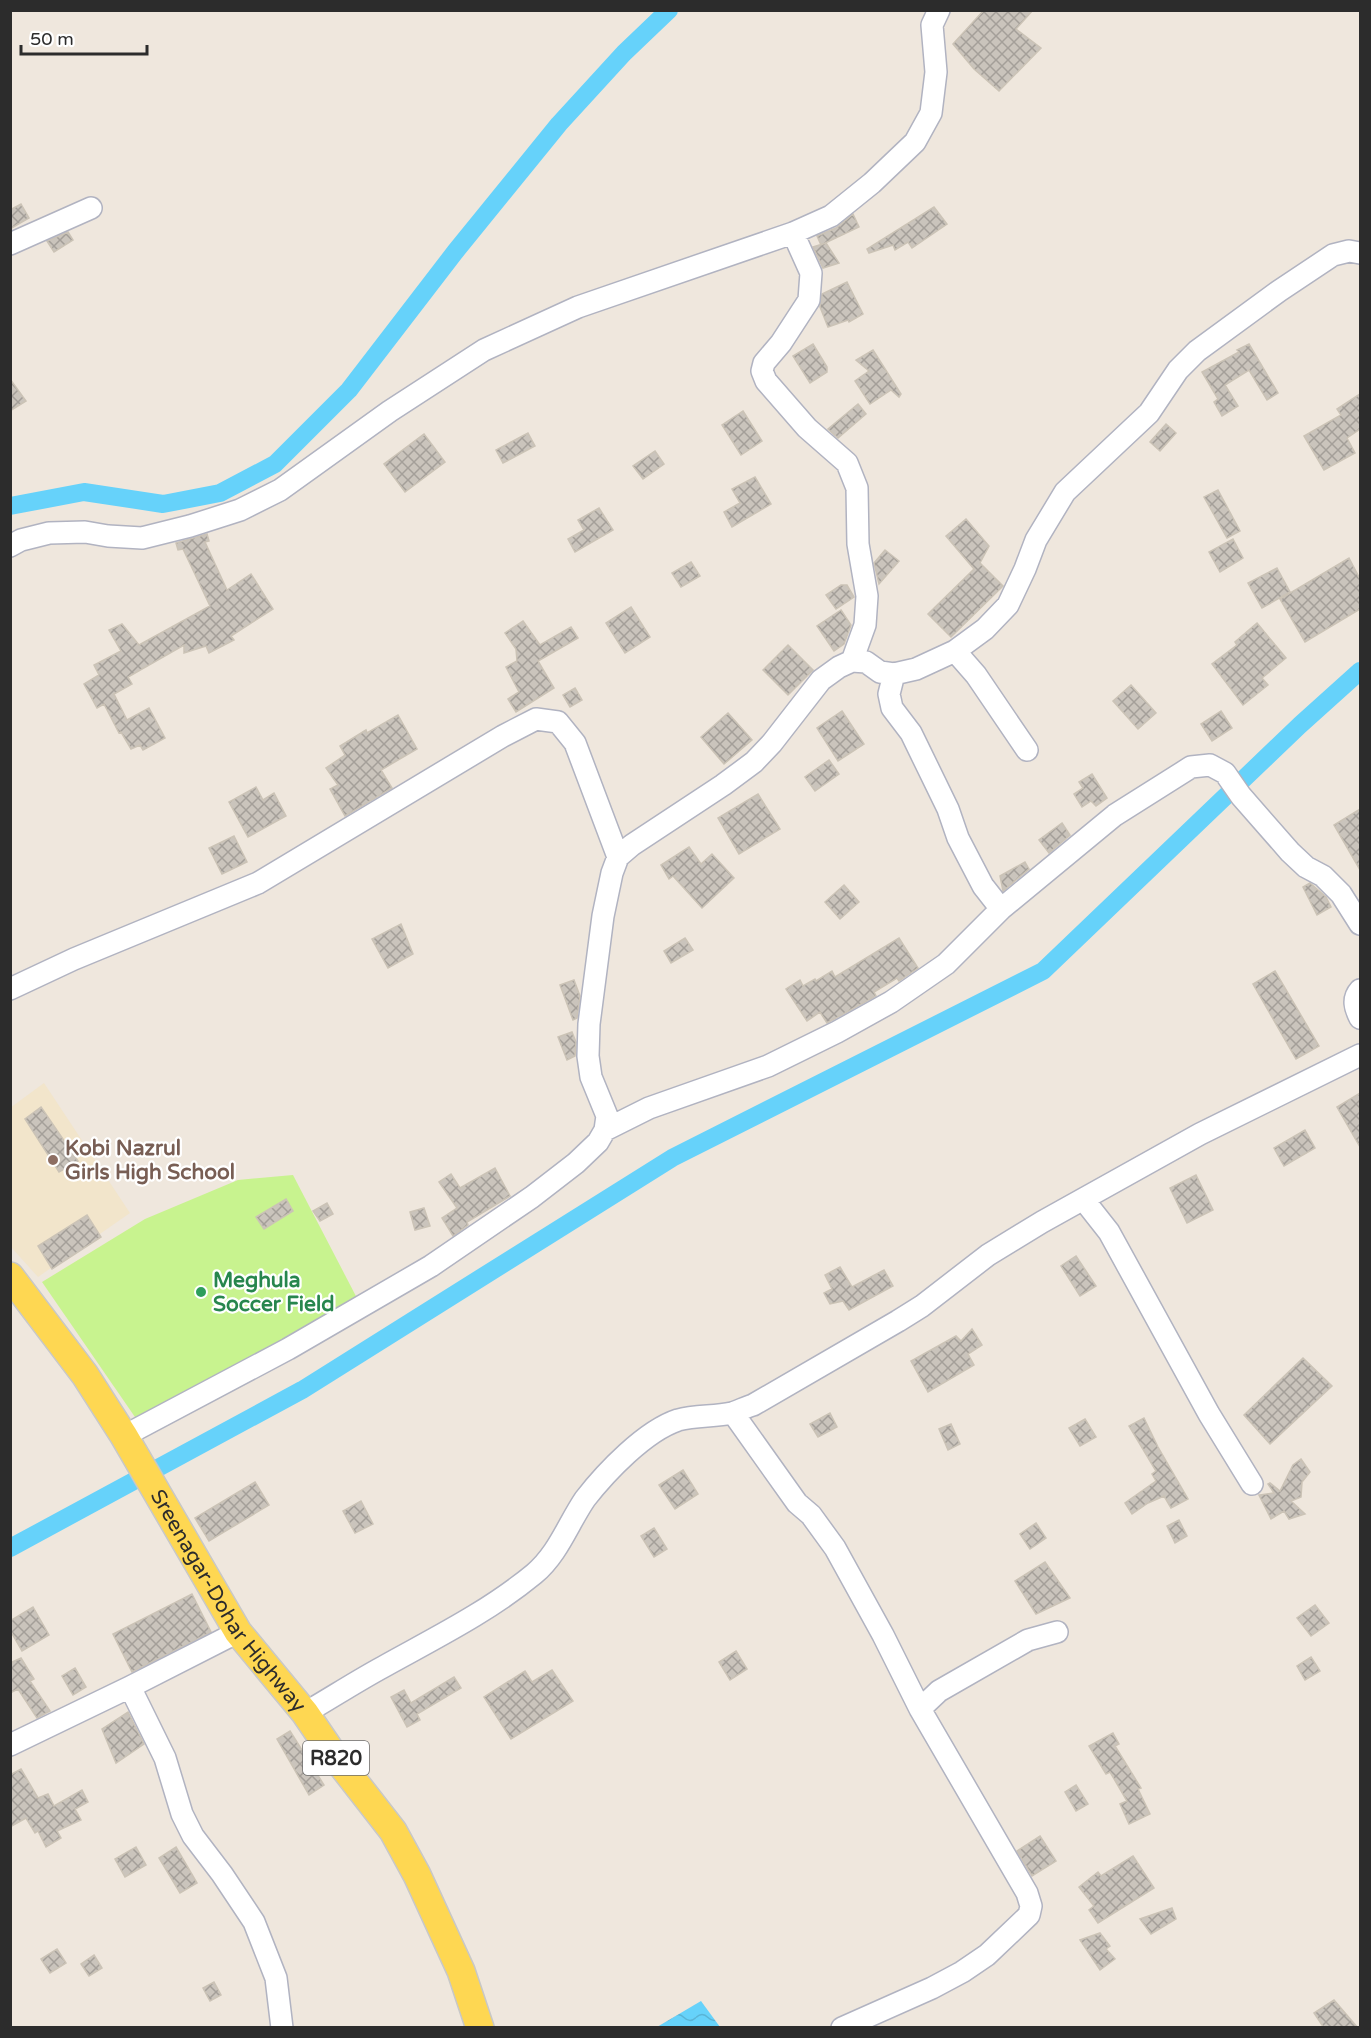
<svg xmlns="http://www.w3.org/2000/svg" width="1371" height="2038" viewBox="0 0 1371 2038" font-family="'Varela Round',sans-serif">
<defs>
<pattern id="water-waves" width="16" height="10" patternUnits="userSpaceOnUse" patternTransform="scale(1.5)"><rect width="16" height="10" fill="#66d2fa"/><path d="M0 5q4-4 8 0t8 0" fill="none" stroke="#59b4d6"/></pattern>
<pattern id="building-cross-hatch" width="8" height="8" patternUnits="userSpaceOnUse" patternTransform="scale(1.5)"><rect width="8" height="8" fill="#cac4bc"/><path d="M0 0l8 8M0 8l8-8" fill="none" stroke="#a49f99"/></pattern>
</defs>
<rect width="100%" height="100%" fill="#efe7dd"/>
<!-- education -->
<path fill="#f2e5cb" d="M44 1083 130 1213 38 1277 11 1247 10 1108Z"/>
<!-- pitch -->
<path fill="#c8f38f" d="M293 1175 359 1302 137 1420 42 1282 145 1219 238 1180Z"/>
<!-- water -->
<path fill="url(#water-waves)" d="M701 2001 720 2027H657Z"/>
<g fill="none" stroke-linecap="round" stroke-linejoin="round">
<!-- canal -->
<path stroke="#66d2fa" stroke-width="18" d="M10 506 84 492 163 504 220 493 275 464 349 390 455 252 559 124 624 53 669 10
M10 1548 302 1390 672 1158 1043 971 1300 725 1360 671"/>
</g>
<!-- building -->
<path fill="url(#building-cross-hatch)" stroke="#cbc3b6" stroke-width="1.5" d="M984 10H1033L1016 29 1041 48 999 91 974 69 953 44Z
M21 204 29 218 10 229V210Z
M934 207 947 224 912 248 908 242 895 250 893 245 869 253 867 249Z
M853 214 859 227 821 245 817 236 836 228Z
M68 232 73 240 54 252 47 241Z
M826 243 839 263 823 268 813 247Z
M847 282 863 314 849 322 848 320 828 327 820 307 822 294Z
M813 344 827 367V372L810 383 793 356Z
M1249 344 1278 393 1267 400 1249 370 1225 385 1238 406 1222 416 1214 402 1218 399 1202 372 1239 352 1237 350Z
M873 350 901 394 899 397 891 390 870 404 855 381 869 371 856 360Z
M10 379 26 401 10 411Z
M1360 394V429L1347 438 1355 453 1324 470 1304 436 1341 415 1337 409Z
M858 404 866 414 838 438 828 429Z
M743 411 762 441 741 455 722 425Z
M1166 424 1176 433 1160 451 1150 442Z
M528 433 535 446 503 463 496 450Z
M424 434 445 462 405 492 384 464Z
M655 451 664 464 643 479 633 466Z
M755 477 771 504 732 527 724 512 740 503 732 489Z
M1218 490 1240 531 1227 538 1204 497Z
M599 508 613 530 575 552 568 539 584 530 578 520Z
M966 519 989 546 980 563 1003 586 951 637 928 614 974 569 946 536Z
M207 534 209 541 205 542 227 590 251 574 273 609 231 636 234 640 209 653 206 646 184 653V645L128 677 132 684 114 694 127 720 149 708 165 738 143 750 140 745 131 749 121 732 119 733 104 704 97 708 84 684 99 675 94 665 121 651 109 630 122 624 139 645 210 606 183 549 178 550 176 543Z
M1233 539 1243 558 1220 572 1209 552Z
M885 550 899 561 879 584 874 563Z
M1349 558 1360 579V609L1305 642 1280 599Z
M691 562 700 576 681 587 672 573Z
M1277 568 1290 592 1262 608 1248 583Z
M841 585H847L854 597 836 609 826 595Z
M631 607 650 637 625 653 606 623Z
M841 610 851 625 844 644 834 651 817 626Z
M523 621 540 645 571 627 578 638 538 661 554 688 516 712 508 699 519 692 506 667 517 661 516 649 505 633Z
M1257 623 1286 658 1262 678 1268 685 1243 705 1212 664 1237 645 1235 642Z
M788 645 813 670 788 695 763 670Z
M1131 685 1156 713 1138 729 1113 701Z
M575 688 582 700 570 707 563 695Z
M842 711 864 744 838 761 817 728Z
M1221 711 1232 728 1212 741 1201 724Z
M728 713 752 740 724 764 701 737Z
M398 715 417 749 381 770 392 788 345 816 330 789 338 785 326 768 345 755 340 746 366 730 367 733Z
M829 760 839 774 815 791 805 777Z
M1092 774 1107 798 1096 806 1091 801 1082 807 1074 794 1083 788 1079 782Z
M256 787 263 800 274 793 286 816 248 837 229 802Z
M758 794 780 829 739 854 718 818Z
M1360 809V870L1334 825Z
M1062 823 1070 835 1049 853 1039 840Z
M234 836 247 862 222 874 209 848Z
M689 847 701 864 712 854 734 878 702 908 673 876 669 879 661 865Z
M1025 862 1029 869 1003 891 1000 876Z
M1310 883 1326 897 1331 907 1317 915 1303 887Z
M844 885 859 902 840 919 825 902Z
M401 924 413 954 388 968 372 939Z
M685 938 693 950 671 963 664 951Z
M899 938 918 968 899 981 897 978 874 992 876 996 827 1023 820 1012 807 1021 786 989 800 980 803 986 815 979 816 981 832 971 835 977Z
M1275 971 1319 1046 1296 1059 1253 984Z
M574 980 580 996 577 1018 573 1020 560 985Z
M572 1032 576 1042 575 1056 567 1060 558 1037Z
M1360 1093V1147L1337 1107Z
M41 1107 78 1161 59 1172 25 1119Z
M1305 1130 1315 1148 1284 1166 1274 1148Z
M495 1168 510 1196 467 1222 468 1225 453 1236 442 1218 457 1208 439 1182 451 1174 460 1188Z
M1196 1175 1213 1210 1187 1223 1170 1188Z
M286 1199 293 1211 264 1229 256 1217Z
M327 1203 333 1214 320 1221 313 1211Z
M424 1208 430 1226 415 1230 410 1212Z
M87 1215 101 1237 52 1269 38 1246Z
M1076 1256 1096 1286 1080 1296 1061 1266Z
M840 1267 852 1287 884 1270 893 1286 849 1310 843 1301 830 1304 824 1293 832 1289 825 1275Z
M972 1329 982 1345 968 1354 974 1365 928 1392 911 1361 956 1336 961 1341Z
M1303 1358 1332 1386 1270 1444 1244 1415Z
M830 1413 837 1427 818 1437 810 1424Z
M1144 1418 1158 1447 1188 1499 1171 1508 1164 1496 1148 1503 1132 1514 1125 1503 1156 1481 1152 1474 1156 1471 1129 1426Z
M1085 1419 1096 1437 1080 1446 1069 1428Z
M951 1424 960 1444 948 1450 939 1429Z
M1301 1459 1310 1472 1302 1482 1301 1497 1291 1501 1305 1514 1289 1519 1284 1511 1271 1519 1259 1495 1274 1493 1268 1484 1270 1483 1280 1491 1293 1465Z
M683 1470 698 1494 675 1509 659 1485Z
M255 1482 269 1505 209 1541 195 1518Z
M361 1501 373 1524 355 1533 343 1511Z
M1179 1520 1187 1536 1175 1543 1167 1526Z
M1036 1523 1046 1538 1030 1549 1020 1534Z
M654 1528 667 1549 654 1557 641 1536Z
M1045 1562 1070 1598 1036 1614 1015 1581Z
M192 1594 211 1632 132 1672 113 1634Z
M1315 1605 1329 1623 1311 1636 1297 1618Z
M33 1607 49 1635 22 1651 10 1630V1621Z
M736 1651 747 1669 730 1680 719 1662Z
M1311 1657 1320 1671 1305 1680 1297 1666Z
M21 1658 34 1679 30 1681 50 1711 37 1718 18 1689 10 1693V1663Z
M75 1668 86 1687 73 1695 62 1676Z
M552 1670 573 1701 511 1739 484 1697 525 1671 532 1682Z
M454 1677 461 1688 417 1714 420 1720 407 1727 391 1697 404 1690 411 1703Z
M128 1712 144 1744 116 1763 102 1729Z
M290 1731 324 1785 309 1795 277 1739Z
M1113 1733 1119 1744 1115 1746 1141 1788 1138 1789 1150 1814 1129 1824 1120 1804 1127 1801 1110 1772 1106 1774 1089 1746Z
M21 1769 38 1798 48 1794 54 1806 82 1790 88 1802 75 1809 81 1820 57 1831 61 1838 46 1847 38 1831 35 1833 26 1818 10 1827V1775Z
M1076 1785 1088 1804 1076 1811 1065 1792Z
M1040 1836 1056 1861 1032 1876 1017 1851Z
M136 1847 146 1865 125 1877 115 1859Z
M176 1847 197 1883 180 1893 159 1858Z
M1133 1856 1154 1888 1098 1923 1089 1910 1094 1906 1079 1887 1098 1872 1101 1876Z
M1172 1908 1176 1919 1151 1934 1140 1919Z
M1100 1933 1110 1946 1106 1949 1115 1959 1100 1970 1080 1940Z
M57 1949 66 1963 50 1973 41 1959Z
M94 1955 102 1968 89 1976 81 1964Z
M214 1982 221 1995 210 2001 203 1988Z
M1334 2000 1358 2028H1324L1314 2013Z"/>
<g fill="none" stroke-linecap="round" stroke-linejoin="round">
<defs>
<path id="minor" d="M793 233 811 273 809 300 781 343 764 363 762 371 766 381 807 428 847 463 857 488 858 544 867 596 865 625 852 661
M10 244 91 208
M10 546 21 540 49 533 85 532 108 536 142 538 190 526 240 510 280 490 390 411 484 350 578 307 793 233 831 216 872 183 915 142 931 113 936 72 932 25 939 10
M955 651 976 675 1027 750
M894 674 889 694 892 708 911 733 948 809 958 838 983 886 1001 909
M10 989 74 959 258 883 503 736 536 719 558 722 575 743 618 857
M1360 990C1352 999 1355 1008 1360 1018
M605 1130 649 1108 768 1066 837 1032 891 1002 946 964 1001 909 1115 815 1191 767 1210 765 1225 773 1241 796 1290 852 1306 867 1323 876 1341 894 1360 924
M1083 1199 1109 1232 1209 1414 1252 1484
M733 1413 797 1503 811 1515 835 1548 883 1635 920 1709 1027 1893 1031 1906 1029 1915 987 1955 962 1972 932 1988 842 2028
M124 1436 288 1349 431 1266 532 1197 576 1163 598 1142 605 1130 607 1116 591 1077 588 1056 589 1024 603 916 612 873 618 857 632 845 723 785 754 762 772 743 821 680 839 667 852 661 866 662 880 672 894 674 916 669 955 651 985 629 1008 605 1025 569 1036 540 1065 492 1149 413 1178 370 1197 351 1279 291 1333 255 1349 251 1360 253
M130 1687 165 1758 182 1814 193 1836 222 1874 254 1922 276 1978 282 2028
M920 1709 939 1691 1028 1640 1057 1632
M305 1713C331 1698 357 1681 383 1667 435 1638 488 1612 534 1574 558 1554 568 1524 585 1499 606 1472 645 1431 678 1420 696 1415 714 1417 732 1413 739 1411 746 1407 753 1405L898 1321 922 1306 988 1255 1042 1222 1200 1134 1360 1055
M10 1745 130 1687 238 1632"/>
<g id="major">
<path id="s1" d="M10 1276 85 1375 124 1436 238 1632 305 1713 333 1754 393 1831 417 1875 461 1971 480 2028"/>
</g>
</defs>
<!-- minor casing -->
<use href="#minor" stroke="#b1b3c1" stroke-width="24"/>
<!-- major casing -->
<use href="#major" stroke="#c8c8c8" stroke-width="30"/>
<!-- minor -->
<use href="#minor" stroke="#fff" stroke-width="21"/>
<!-- major -->
<use href="#major" stroke="#fed752" stroke-width="27"/>
</g>
<!-- markers -->
<circle fill="#8d6e63" stroke="#fff" stroke-width="2" cx="53" cy="1160" r="6"/>
<circle fill="#2e9e5b" stroke="#fff" stroke-width="2" cx="201" cy="1292" r="6"/>
<g text-anchor="middle" stroke-width="4.5" stroke-linejoin="round" paint-order="stroke">
<!-- shield labels -->
<rect fill="#fff" stroke="#6b6b6b" stroke-width="1.5" x="303" y="1741" width="66" height="34" rx="4.5"/>
<g font-size="20" font-weight="bold" fill="#2c2c2c">
<text x="336" y="1765">R820</text>
</g>
<!-- education labels -->
<g font-size="21" font-weight="bold" fill="#785e54" stroke="#fff" text-anchor="start">
<text x="65" y="1155">Kobi Nazrul<tspan x="65" dy="24">Girls High School</tspan></text>
</g>
<!-- leisure labels -->
<g font-size="21" font-weight="bold" fill="#27864d" stroke="#fff" text-anchor="start">
<text x="213" y="1287">Meghula<tspan x="213" dy="24">Soccer Field</tspan></text>
</g>
<!-- street labels -->
<g font-size="21" fill="#2c2c2c" stroke="#fff">
<text dy="7" stroke="none"><textPath href="#s1" startOffset="392">Sreenagar-Dohar Highway</textPath></text>
</g>
</g>
<!-- border -->
<rect width="1371" height="2038" fill="none" stroke="#2c2c2c" stroke-width="24"/>
<!-- scale -->
<path d="M21 45v9h126v-9" fill="none" stroke="#2c2c2c" stroke-width="3"/>
<text x="30" y="45" font-size="18" fill="#2c2c2c" stroke="#ffffff" stroke-width="4.5" paint-order="stroke">50 m</text>
</svg>
